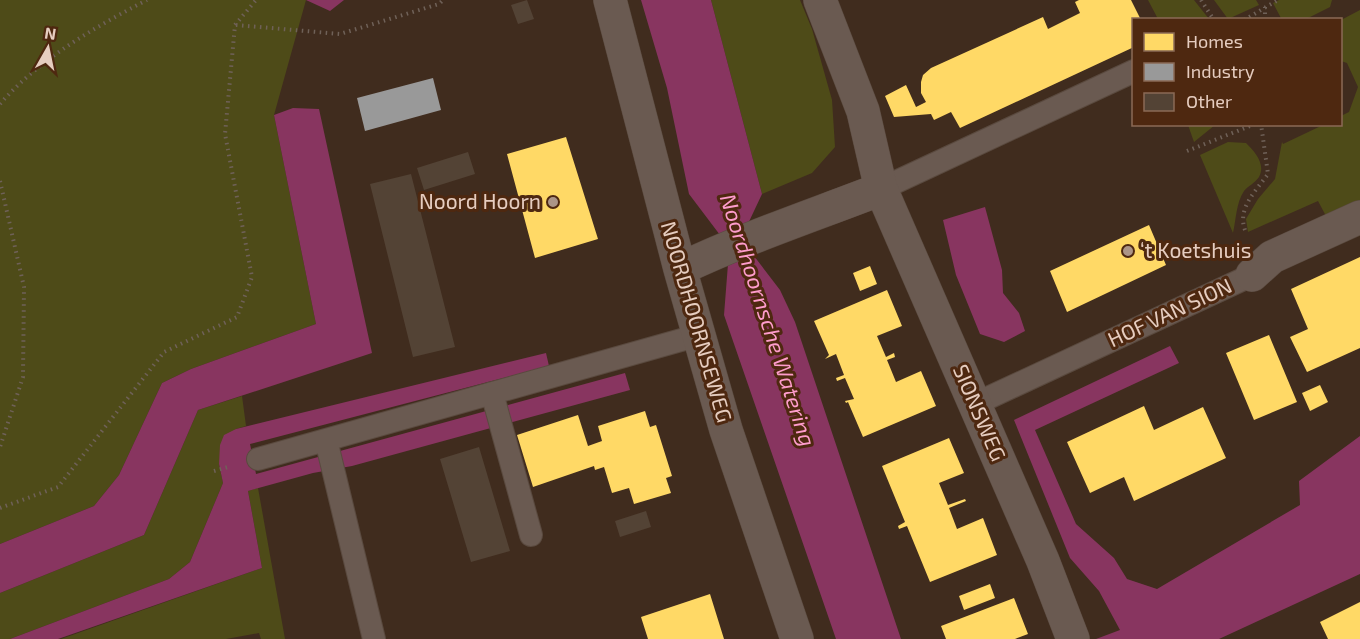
<svg xmlns="http://www.w3.org/2000/svg" width="1360" height="639" viewBox="0 0 1360 639" font-family="'Exo 2',sans-serif">
<rect width="100%" height="100%" fill="#402c1e"/>
<!-- green -->
<path fill="#4e4b18" d="M0 0H306L274 115 316 324 191 369 162 383 119 475 94 506 0 544Z
M711 0H800L812 29 832 100 835 147 812 173 762 194Z
M1148 0H1194L1209 19H1158Z
M1214 0H1256L1259 5 1228 19Z
M1279 0H1332L1330 7 1306 19 1282 20 1273 3Z
M1360 10V200L1326 216 1318 201 1248 232 1246 219 1258 199 1275 179 1282 142 1283 144 1323 125 1340 124 1341 116 1349 112 1358 87 1347 63 1341 61V20Z
M1188 125H1215L1194 142Z
M1228 142 1246 143C1255 152 1266 164 1259 177 1255 183 1248 186 1244 191 1236 203 1236 220 1233 233L1200 155Z
M242 396 246 426 236 429 219 464 223 483 190 562 169 579 10 639H0V593L144 535 198 410Z
M258 488 285 639H261L259 633 226 639H61L262 568 248 491Z"/>
<!-- water -->
<path fill="#883560" d="M306 0H344L330 11Z
M641 0H711L762 194 746 228 754 256 780 290 795 322 901 639H836L724 315 728 264 720 235 689 194 667 88Z
M293 108 319 109 372 353 198 410 144 535 0 593V544L94 506 119 475 162 383 191 369 316 324 274 115Z
M985 207 1002 270 1003 293 1019 313 1025 331 1004 342 980 334 956 275 943 220Z
M1170 346 1179 363 1035 430 1076 524 1114 558 1127 579 1157 589 1300 505 1299 481 1360 436V574L1219 639H1096L1120 630 1099 591 1070 558 1014 420Z
M546 353 549 366 250 444 256 474 625 373 630 390 352 466 313 473 248 491 262 568 58 639H10L169 579 190 562 223 483 219 464 220 445 224 435 236 429Z"/>
<!-- homes -->
<path fill="#ffd966" d="M1079 0H1131L1141 20H1134V47L960 128 951 112 934 120 931 114 894 117 885 96 906 85 916 107 926 102 921 93V82L923 75 931 68 1043 17 1048 29 1080 13 1075 2Z
M566 137 598 239 535 258 507 154Z
M1149 225 1166 265 1067 312 1050 271Z
M1360 257V348L1307 372 1290 337 1308 329 1291 289Z
M870 266 877 284 860 291 853 273Z
M887 290 902 326 877 336 886 357 894 353 895 357 887 360 896 382 921 371 936 406 863 437 848 402 846 403 845 401 854 399 845 378 837 381 836 378 844 375 836 354 825 359 829 355 814 321Z
M1269 335 1297 402 1254 420 1226 353Z
M1320 385 1328 402 1310 411 1302 393Z
M1144 406 1154 430 1203 407 1226 458 1134 501 1124 477 1090 493 1067 442Z
M645 411 650 427 656 425 672 476 666 478 671 493 634 504 629 488 612 493 604 467 595 470 594 466 533 487 517 435 578 415 588 446 602 441 598 426Z
M949 438 964 473 939 483 948 505 965 499 966 501 949 508 957 529 983 518 997 555 930 582 907 526 899 529 898 526 905 522 882 466Z
M990 584 995 598 964 610 959 596Z
M710 594 724 639H648L641 617Z
M1014 598 1028 634 1015 639H946L941 626Z
M1360 602V639H1328L1320 622Z"/>
<!-- industry -->
<path fill="#999" d="M433 78 441 110 365 131 357 98Z"/>
<!-- building -->
<path fill="#534335" d="M527 0 534 19 518 24 511 5Z
M468 152 475 174 424 190 417 168Z
M411 174 455 347 413 357 370 184Z
M479 447 510 551 471 562 440 459Z
M646 511 651 527 620 537 615 521Z"/>
<g fill="none" stroke-linecap="round" stroke-linejoin="round">
<defs>
<path id="service" d="M881 189 1134 71
M492 393 531 535
M975 404 1252 275
M326 440 374 639
M258 459 699 335"/>
<path id="minor" d="M610 0 680 269 726 430 797 639
M820 0 863 111 881 189 1043 561 1073 639
M680 269C745 238 814 215 881 189
M1252 275 1272 257 1360 217"/>
</defs>
<!-- service casing -->
<use href="#service" stroke="#5a4a3f" stroke-width="24"/>
<!-- minor casing -->
<use href="#minor" stroke="#5a4a3f" stroke-width="34"/>
<!-- path -->
<path stroke="#6f6158" stroke-width="4" stroke-dasharray="1.5 4.5" stroke-linecap="butt" d="M1201 0 1214 20
M1244 20 1278 0
M1265 20V7
M236 25 340 34 439 4 443 0
M0 104C39 59 95 27 147 0
M1187 151 1255 124
M0 181 24 287 23 377 0 447
M1245 230C1237 208 1256 191 1268 174L1261 124
M214 471 228 467
M0 508 58 487 164 352 237 317 252 277 225 134 235 25 256 0"/>
<!-- service -->
<use href="#service" stroke="#6a5a51" stroke-width="22"/>
<!-- minor -->
<use href="#minor" stroke="#6a5a51" stroke-width="33"/>
</g>
<!-- markers -->
<g fill="#ac9587" stroke="#4e2810" stroke-width="2">
<circle cx="553" cy="202" r="6"/>
<circle cx="1128" cy="251" r="6"/>
</g>
<g text-anchor="middle" stroke-width="6" stroke-linejoin="round" paint-order="stroke">
<!-- poi labels -->
<g font-size="21" fill="#e6cdc0" stroke="#4e2810" text-anchor="end">
<text x="541" y="209">Noord Hoorn</text>
<text x="1140" y="258" text-anchor="start">‘t Koetshuis</text>
</g>
<!-- street labels -->
<g font-size="21" fill="#e6cdc0" stroke="#4e2810">
<text transform="translate(1170 313) rotate(-25)" y="7">HOF VAN SION</text>
<text transform="translate(696 322) rotate(74)" y="7">NOORDHOORNSEWEG</text>
<text transform="translate(979 413) rotate(67)" y="7">SIONSWEG</text>
</g>
<!-- water labels -->
<g font-size="22" font-style="italic" fill="#fe9ccc" stroke="#4e2810">
<text transform="translate(768 320) rotate(72)" y="8">Noordhoornsche Watering</text>
</g>
</g>
<!-- legend -->
<rect x="1132" y="18" width="210" height="108" fill="#4e2810" stroke="#8b6a56" stroke-width="1.5"/>
<rect x="1144" y="33" width="30" height="18" fill="#ffd966" stroke="#8b6a56" stroke-width="1.5"/>
<text x="1186" y="48" font-size="18" fill="#e6cdc0">Homes</text>
<rect x="1144" y="63" width="30" height="18" fill="#999999" stroke="#8b6a56" stroke-width="1.5"/>
<text x="1186" y="78" font-size="18" fill="#e6cdc0">Industry</text>
<rect x="1144" y="93" width="30" height="18" fill="#534335" stroke="#8b6a56" stroke-width="1.5"/>
<text x="1186" y="108" font-size="18" fill="#e6cdc0">Other</text>
<!-- north arrow -->
<g transform="translate(48 48) rotate(9)" stroke="#4e2810" stroke-width="4.5" paint-order="stroke">
<path d="M0-4.5L10 22L0 15L-10 22Z" fill="#e6cdc0"/>
<text y="-9" font-size="16" font-weight="bold" text-anchor="middle" fill="#e6cdc0">N</text>
</g>
</svg>
